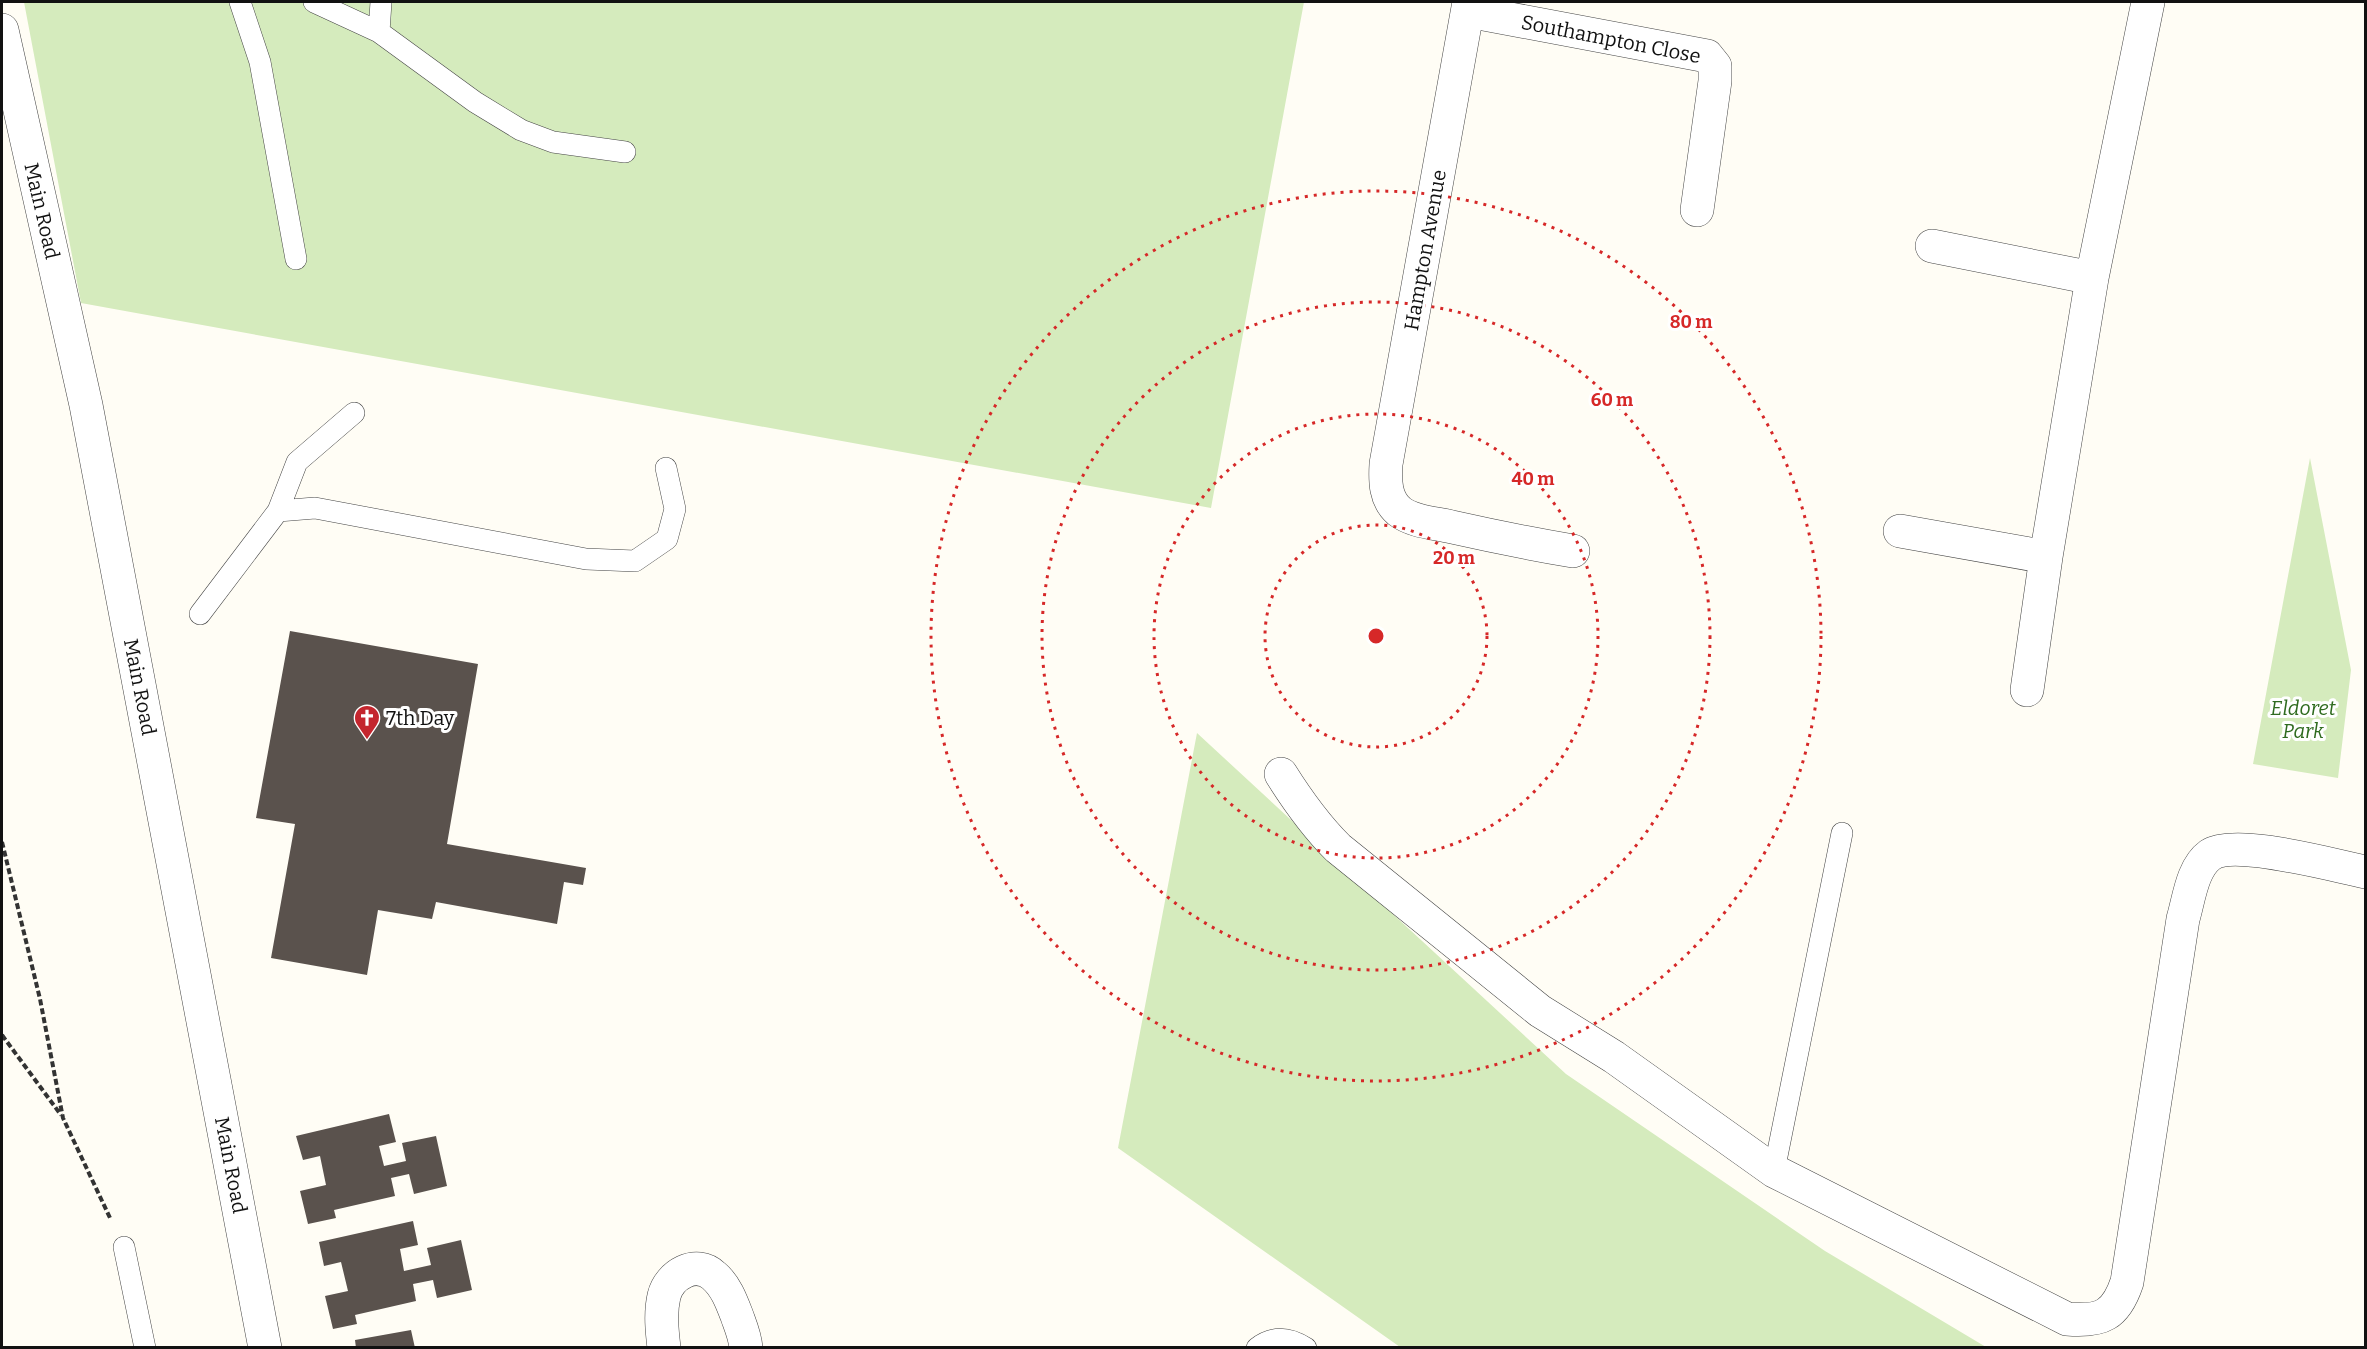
<svg xmlns="http://www.w3.org/2000/svg" width="2367" height="1349" viewBox="0 0 2367 1349" font-family="Bitter,serif">
<rect width="100%" height="100%" fill="#fffdf5"/>
<!-- green -->
<path fill="#d5ebbd" d="M24 2H1304L1211 508 81 303Z
M2310 458 2351 670 2338 778 2253 764Z
M1197 733 1566 1074 1825 1251 1986 1347H1400L1118 1148Z"/>
<!-- building -->
<path fill="#5a524d" d="M290 631 478 664 447 844 586 868 583 885 564 882 557 924 436 902 432 919 378 910 367 975 271 958 295 824 256 818Z
M389 1114 396 1142 379 1146 384 1166 406 1161 402 1143 436 1136 447 1186 414 1194 409 1174 391 1178 395 1196 334 1210 336 1218 308 1224 300 1191 326 1185 320 1156 303 1160 296 1136Z
M413 1221 418 1245 400 1249 404 1271 431 1265 427 1248 461 1240 472 1290 437 1298 433 1280 413 1284 416 1301 355 1315 357 1324 333 1329 325 1296 348 1291 341 1262 324 1266 319 1242Z
M411 1330 415 1348H356L355 1340Z"/>
<g fill="none" stroke-linecap="round" stroke-linejoin="round">
<defs>
<path id="service" d="M240 2 260 62 296 259
M314 2 379 32 475 102 521 130 553 142 625 152
M379 32 381 2
M278 511 297 462 354 413
M200 614 278 511 315 508 586 559 635 561 667 539 675 509 666 468
M1774 1171 1842 833
M124 1247 145 1348
M1257 1348C1274 1335 1289 1337 1306 1348"/>
<path id="minor" d="M1469 2 1386 464C1385 481 1385 499 1399 511 1413 522 1435 523 1452 527 1492 536 1532 544 1573 551
M1468 11 1707 56 1715 66V81L1697 210
M1932 246 2092 278
M1900 531 2046 557
M2027 690 2046 557 2092 278 2148 2
M1281 774C1298 801 1315 825 1338 848L1540 1011 1614 1057 1774 1171 2067 1319C2102 1322 2116 1315 2127 1282L2183 919C2189 899 2192 868 2210 855 2235 838 2335 866 2366 872
M664 1348C662 1331 660 1313 664 1296 669 1275 696 1259 714 1276 726 1286 732 1303 737 1316 741 1327 745 1336 746 1348"/>
<path id="tertiary" d="M2 30 86 405 265 1348"/>
</defs>
<!-- service casing -->
<use href="#service" stroke="#444" stroke-width="22"/>
<!-- minor casing -->
<use href="#minor" stroke="#444" stroke-width="34"/>
<!-- tertiary casing -->
<use href="#tertiary" stroke="#444" stroke-width="34"/>
<!-- path -->
<path stroke="#333" stroke-width="4" stroke-dasharray="6 3" stroke-linecap="butt" d="M2 842 40 999 63 1118 111 1220
M2 1035 61 1115"/>
<!-- service -->
<use href="#service" stroke="#fff" stroke-width="21"/>
<!-- minor -->
<use href="#minor" stroke="#fff" stroke-width="33"/>
<!-- tertiary -->
<use href="#tertiary" stroke="#fff" stroke-width="33"/>
</g>
<!-- distance rings -->
<g fill="none" stroke="#d62828" stroke-width="3" stroke-dasharray="3 6">
<circle cx="1376" cy="636" r="111"/>
<circle cx="1376" cy="636" r="222"/>
<circle cx="1376" cy="636" r="334"/>
<circle cx="1376" cy="636" r="445"/>
</g>
<!-- icons -->
<defs>
<symbol id="church-pin" viewBox="-11 -11 22 30"><path d="M0 17L-7.5 6A9.5 9.5 0 1 1 7.5 6Z" fill="#c4262e" stroke="#fff"/><path d="M-1.2-6h2.4v3.5h3.3v2.4h-3.3V6h-2.4V-.1h-3.3v-2.4h3.3Z" fill="#fff"/></symbol>
</defs>
<g fill-rule="evenodd">
<use href="#church-pin" x="352" y="703" width="30" height="40"/>
</g>
<g text-anchor="middle" stroke-width="6" stroke-linejoin="round" paint-order="stroke">
<!-- street labels -->
<g font-size="20" fill="#111" stroke="#fff">
<text transform="translate(1611 39) rotate(11)" y="7">Southampton Close</text>
<text transform="translate(42 211) rotate(77)" y="7">Main Road</text>
<text transform="translate(1425 250) rotate(-80)" y="7">Hampton Avenue</text>
<text transform="translate(140 687) rotate(79)" y="7">Main Road</text>
<text transform="translate(231 1165) rotate(79)" y="7">Main Road</text>
</g>
<!-- park labels -->
<g font-size="20" font-style="italic" fill="#2f6b1f" stroke="#fff">
<text x="2303" y="715">Eldoret<tspan x="2303" dy="23">Park</tspan></text>
</g>
<!-- poi labels -->
<g font-size="20" fill="#111" stroke="#fff" text-anchor="start">
<text x="386" y="725">7th Day</text>
</g>
</g>
<circle cx="1376" cy="636" r="9" fill="#d62828" stroke="#fff" stroke-width="3"/>
<g font-size="18" text-anchor="middle" font-weight="bold" fill="#d62828" stroke="#fff" stroke-width="6" stroke-linejoin="round" paint-order="stroke">
<text x="1691" y="328">80 m</text>
<text x="1612" y="406">60 m</text>
<text x="1533" y="485">40 m</text>
<text x="1454" y="564">20 m</text>
</g>
<!-- border -->
<rect width="2367" height="1349" fill="none" stroke="#111111" stroke-width="6"/>
</svg>
